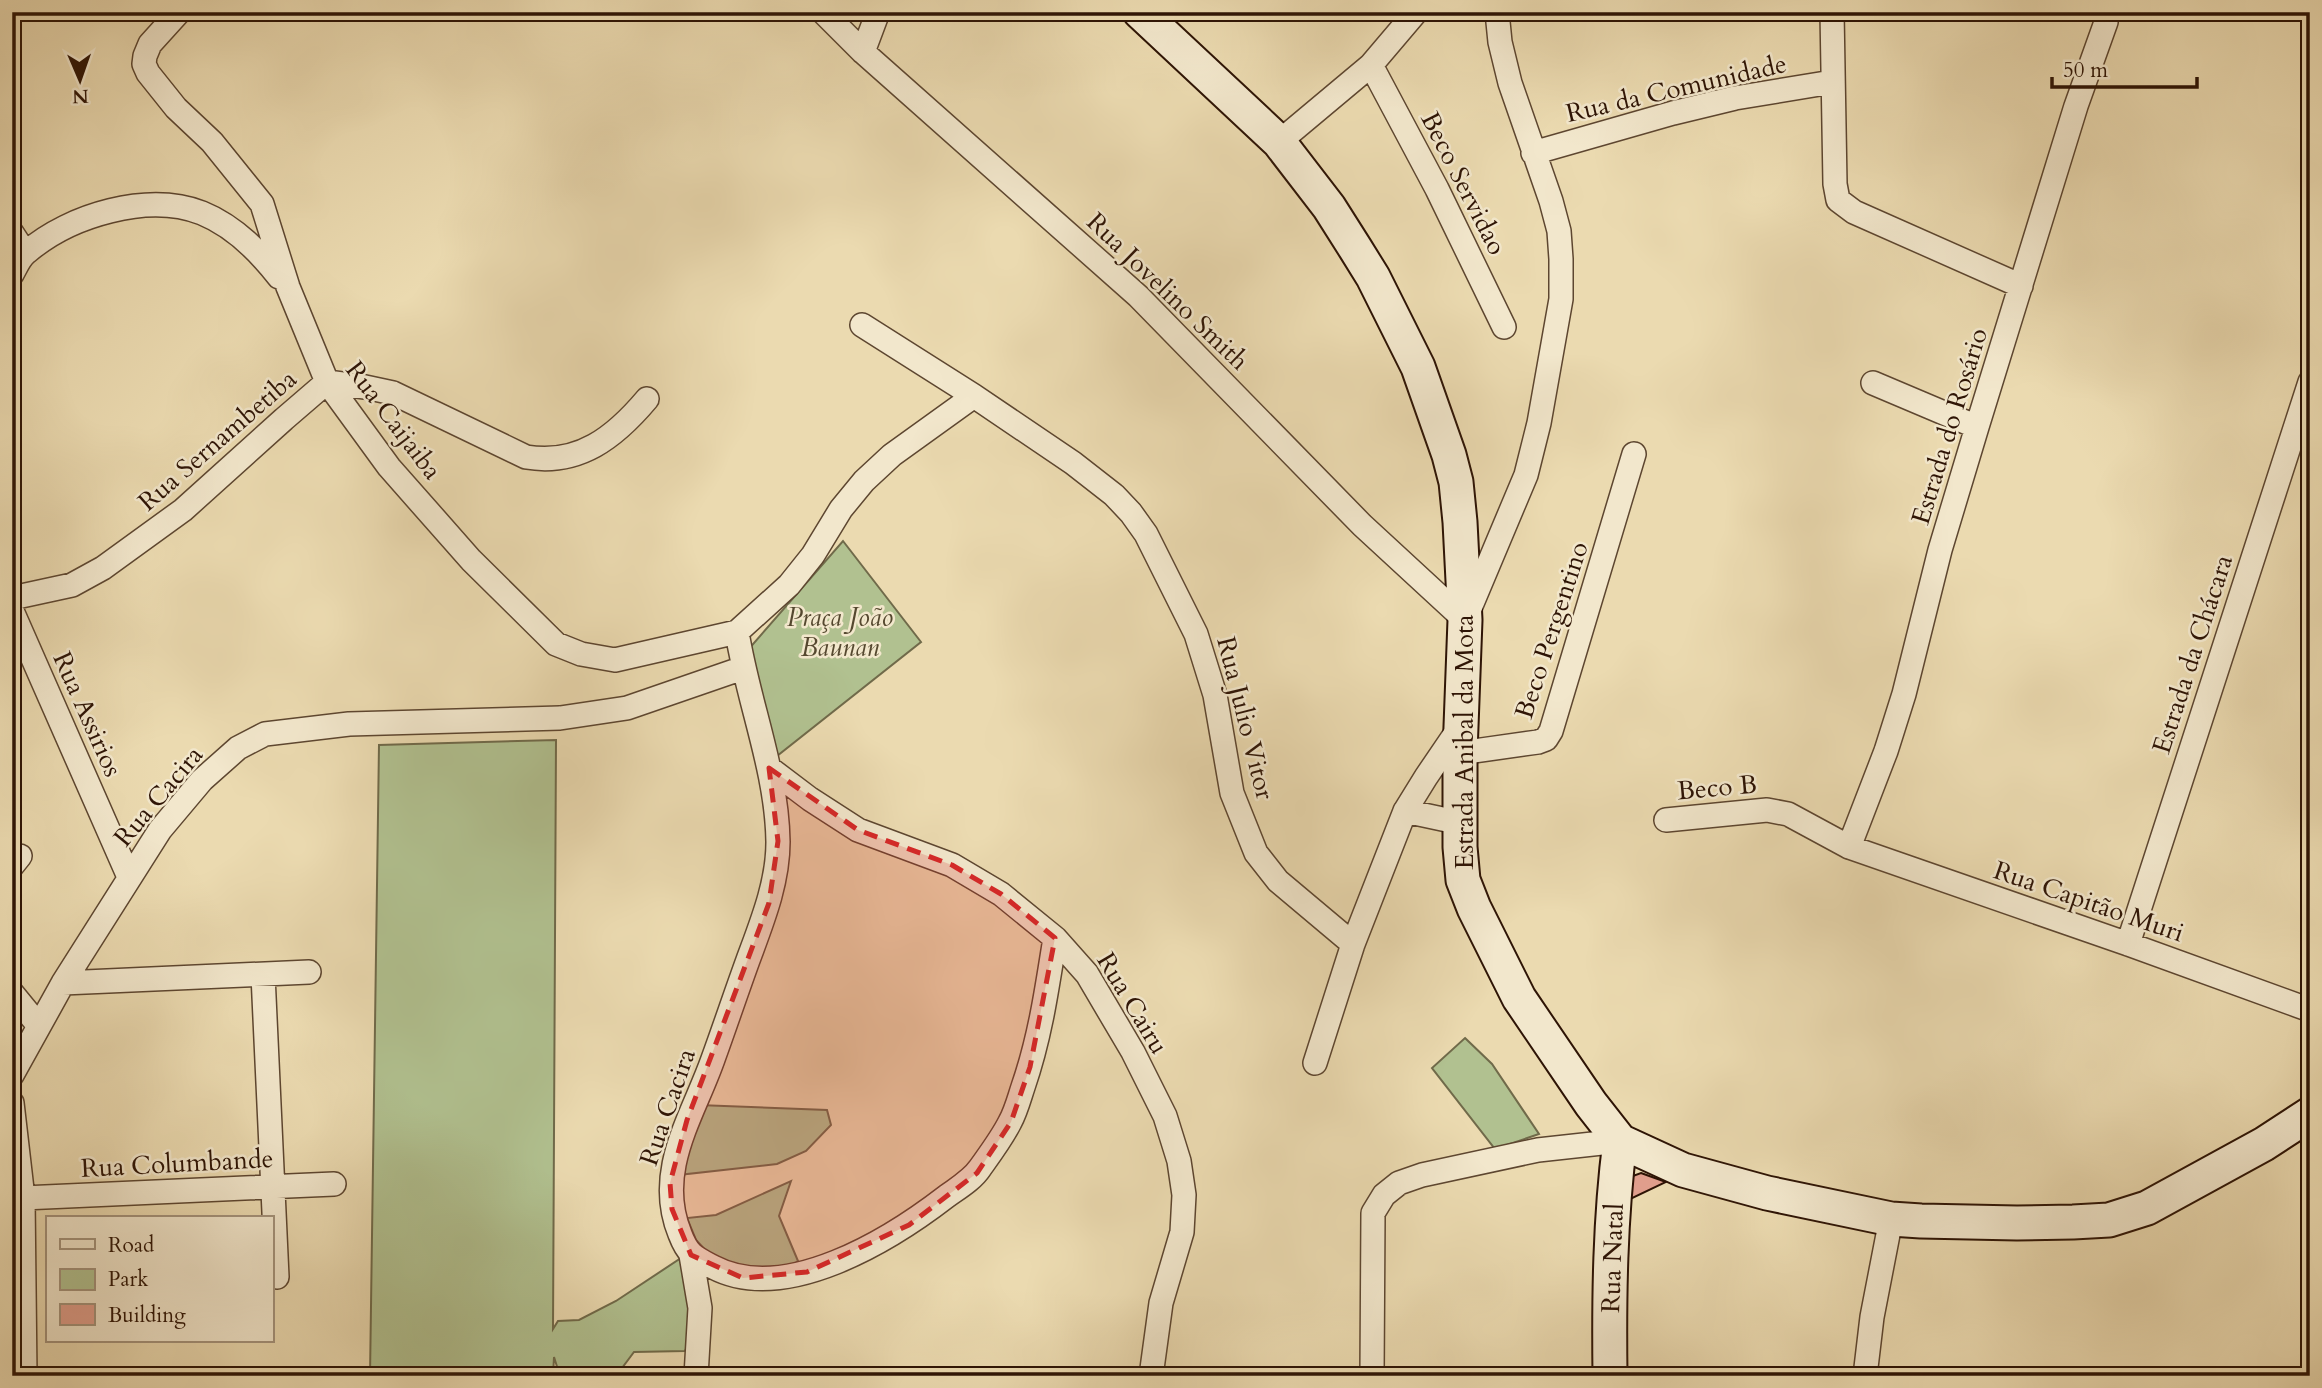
<svg xmlns="http://www.w3.org/2000/svg" width="2322" height="1388" viewBox="0 0 2322 1388" font-family="Cardo,serif">
<rect width="100%" height="100%" fill="#ebdab0"/>
<filter id="stains"><feTurbulence type="fractalNoise" baseFrequency=".00286" numOctaves="4"/><feColorMatrix values="0 0 0 0 .2 0 0 0 0 .09 0 0 0 0 .02 0 0 0 .5 -.17"/></filter>
<radialGradient id="worn" r=".72"><stop offset=".6" stop-color="#630" stop-opacity="0"/><stop offset="1" stop-color="#630" stop-opacity=".3"/></radialGradient>
<!-- green -->
<path fill="#b1c190" stroke="#706a4a" stroke-width="2" d="M843 541 921 642 777 756 747 651Z
M556 740 553 1329 558 1321 579 1320 616 1301 684 1256C686 1278 696 1333 685 1351L634 1352 616 1376H560L554 1357 553 1376H370L379 745Z
M1465 1038 1492 1064 1539 1134 1495 1149 1432 1068Z
M698 1105 827 1110 831 1125 806 1151 777 1164 678 1175Z
M791 1181 779 1216 798 1261 784 1272 766 1275 711 1256 696 1240 687 1218 716 1215Z"/>
<!-- building -->
<path fill="#e09e8c" stroke="#2e1405" stroke-width="2" d="M1641 1173 1666 1182 1624 1202 1630 1177Z"/>
<g fill="none" stroke-linecap="round" stroke-linejoin="round">
<defs>
<path id="street" d="M179 12 150 44 145 56 144 64 148 73 176 108 212 142 262 204 288 287 327 382 389 467 471 560 556 644 581 654 615 660 737 632 789 585 813 555 841 509 864 481 892 455 974 396
M823 12 863 52 1138 296 1362 525 1465 620 1526 475 1539 423 1561 299V259L1559 231 1551 201 1510 83 1500 42 1497 12
M1832 12 1835 184 1838 200 1854 212 2021 286
M863 52 878 12
M1371 65 1437 189 1504 327
M1279 142 1371 65 1416 12
M1533 153 1673 113 1735 98 1832 82
M12 233 25 253
M12 274C16 267 20 257 27 252 70 215 148 192 202 213 234 226 258 250 279 277
M862 325 974 396 1073 463 1114 495 1131 513 1146 534 1196 634 1215 695 1232 793 1256 853 1278 881 1353 944
M1873 383 1977 427
M12 598 72 585 103 568 183 510 284 419 327 382 365 387 393 393 526 457C579 466 615 437 647 399
M12 611 129 877
M737 632C748 702 777 770 778 842 778 883 762 922 748 960 736 993 725 1026 713 1059 693 1116 654 1171 680 1234 688 1255 694 1257 713 1267 785 1305 890 1240 947 1196 958 1188 972 1180 980 1168 990 1154 1002 1138 1010 1122 1016 1111 1019 1099 1023 1087 1040 1038 1047 989 1055 938
M1460 753 1538 742 1546 739 1551 731 1634 454
M769 768 810 799 858 830 952 865 1001 894 1055 938 1087 974 1133 1052 1165 1116 1179 1161 1184 1195 1182 1232 1161 1303 1151 1376
M1405 811 1461 823
M1666 820 1767 810 1788 814 1849 847 2128 944 2310 1010
M1849 847 1886 751 1904 694 1940 550 1977 427 2076 106 2106 22
M12 866 20 856
M2128 944 2310 382
M263 975 277 1277
M63 983 309 972
M12 993 39 1026
M1315 1063 1353 944 1405 811 1426 777 1460 727
M12 1075 63 983 160 830 202 780 238 748 265 734 349 724 560 718 627 708 743 668
M12 1103 23 1198 25 1376
M23 1198 334 1184
M691 1255 700 1308 696 1376
M1372 1376 1373 1213 1384 1195 1399 1183 1422 1175 1538 1150 1620 1141
M1865 1376 1872 1317 1891 1219"/>
<path id="secondary" d="M1140 12 1279 142 1329 207 1355 248 1373 277 1418 367 1449 455 1456 482 1460 522 1465 620 1460 753V847L1463 880 1474 908 1519 998 1591 1104 1620 1141 1683 1170 1767 1193 1891 1219 1921 1221 2017 1223 2073 1222 2109 1220 2147 1208 2264 1144 2310 1114
M1610 1376C1609 1297 1610 1219 1620 1141"/>
</defs>
<!-- street casing -->
<use href="#street" stroke="#5d4630" stroke-width="26"/>
<!-- secondary casing -->
<use href="#secondary" stroke="#2e1405" stroke-width="37"/>
<!-- street -->
<use href="#street" stroke="#f2e7cc" stroke-width="23"/>
<!-- secondary -->
<use href="#secondary" stroke="#f2e7cc" stroke-width="33"/>
</g>
<!-- marked area -->
<path fill="#d62828" fill-opacity="0.2" stroke="#d62828" stroke-width="5" stroke-dasharray="14 9" stroke-linejoin="round" d="M769 768 858 830 952 865 1001 894 1055 938 1030 1067 1011 1122 977 1173 909 1225 807 1272 743 1278 691 1255 672 1209 670 1183 687 1120 769 903 778 841Z"/>
<g text-anchor="middle" stroke-width="5" stroke-linejoin="round" paint-order="stroke">
<!-- street labels -->
<g font-size="26" fill="#2e1405" stroke="#f2e7cc">
<text transform="translate(1676 88) rotate(-13)" y="9">Rua da Comunidade</text>
<text transform="translate(1464 183) rotate(63)" y="9">Beco Servidao</text>
<text transform="translate(1168 291) rotate(44)" y="9">Rua Jovelino Smith</text>
<text transform="translate(394 420) rotate(53)" y="9">Rua Caijaiba</text>
<text transform="translate(1949 426) rotate(-73)" y="9">Estrada do Rosário</text>
<text transform="translate(217 440) rotate(-41)" y="9">Rua Sernambetiba</text>
<text transform="translate(1551 630) rotate(-72)" y="9">Beco Pergentino</text>
<text transform="translate(2192 654) rotate(-72)" y="9">Estrada da Chácara</text>
<text transform="translate(88 714) rotate(66)" y="9">Rua Assirios</text>
<text transform="translate(1246 718) rotate(76)" y="9">Rua Julio Vitor</text>
<text transform="translate(1464 742) rotate(-90)" y="9">Estrada Anibal da Mota</text>
<text transform="translate(1717 787) rotate(-5)" y="9">Beco B</text>
<text transform="translate(158 796) rotate(-50)" y="9">Rua Cacira</text>
<text transform="translate(2089 901) rotate(19)" y="9">Rua Capitão Muri</text>
<text transform="translate(1133 1003) rotate(59)" y="9">Rua Cairu</text>
<text transform="translate(667 1107) rotate(-71)" y="9">Rua Cacira</text>
<text transform="translate(177 1163) rotate(-3)" y="9">Rua Columbande</text>
<text transform="translate(1612 1258) rotate(-88)" y="9">Rua Natal</text>
</g>
<!-- park labels -->
<g font-size="26" font-style="italic" fill="#55482f" stroke="#f2e7cc">
<text x="840" y="626">Praça João<tspan x="840" dy="30">Baunan</tspan></text>
</g>
</g>
<!-- margin -->
<rect width="2322" height="1388" fill="none" stroke="#ebdab0" stroke-width="42"/>
<rect x="14" y="14" width="2294" height="1360" fill="none" stroke="#2e1405" stroke-width="3.5"/>
<rect x="21" y="21" width="2280" height="1346" fill="none" stroke="#2e1405" stroke-width="2"/>
<!-- legend -->
<rect x="46" y="1216" width="228" height="126" fill="#f2e7cc" stroke="#a4937c" stroke-width="2"/>
<rect x="60" y="1239" width="35" height="10" fill="#f2e7cc" stroke="#a4937c" stroke-width="2"/>
<text x="108" y="1252" font-size="21" fill="#2e1405">Road</text>
<rect x="60" y="1269" width="35" height="21" fill="#b1c190" stroke="#a4937c" stroke-width="2"/>
<text x="108" y="1286" font-size="21" fill="#2e1405">Park</text>
<rect x="60" y="1304" width="35" height="21" fill="#e09e8c" stroke="#a4937c" stroke-width="2"/>
<text x="108" y="1322" font-size="21" fill="#2e1405">Building</text>
<!-- north arrow -->
<g transform="translate(80 80) rotate(178)" stroke="#f2e7cc" stroke-width="5" paint-order="stroke">
<path d="M0-5L12 26L0 18L-12 26Z" fill="#2e1405"/>
<text y="-10" font-size="19" font-weight="bold" text-anchor="middle" fill="#2e1405">N</text>
</g>
<!-- scale -->
<path d="M2052 77v10h145v-10" fill="none" stroke="#2e1405" stroke-width="3.5"/>
<text x="2063" y="77" font-size="21" fill="#2e1405" stroke="#f2e7cc" stroke-width="5" paint-order="stroke">50 m</text>
<rect width="100%" height="100%" filter="url(#stains)"/>
<rect width="100%" height="100%" fill="url(#worn)"/>
</svg>
